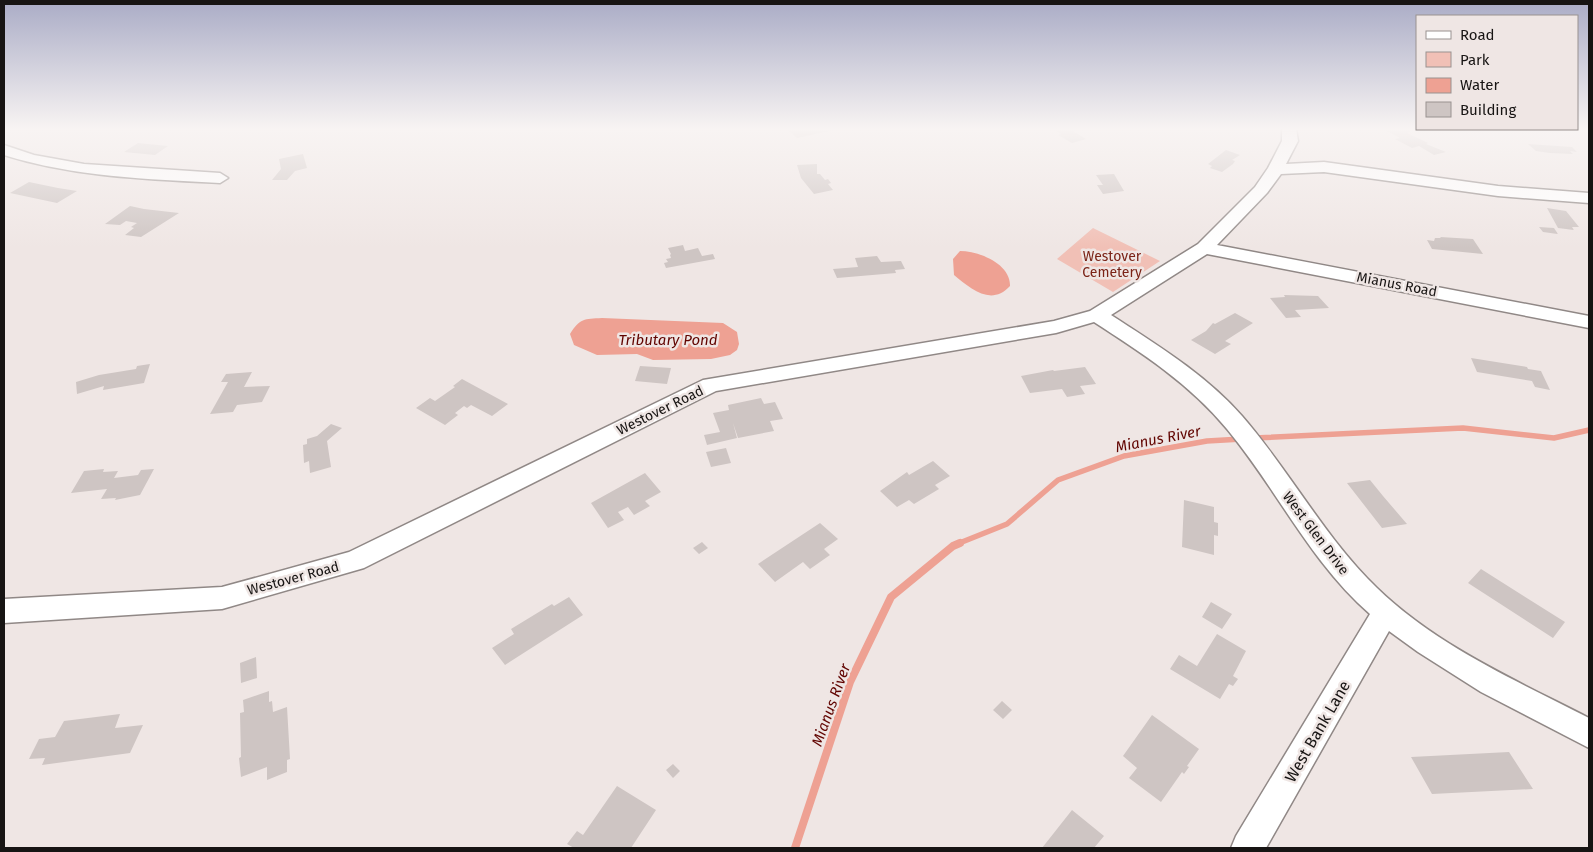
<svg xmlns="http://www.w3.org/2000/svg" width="1593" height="852" viewBox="0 0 1593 852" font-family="'Fira Sans',sans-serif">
<rect width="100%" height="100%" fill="#efe6e4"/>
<!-- green -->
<path fill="#f1c0b6" d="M1093 228 1160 261 1113 292 1057 259Z"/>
<!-- water -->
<path fill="#eea193" d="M960 251C979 251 1011 264 1010 286 991 307 970 288 954 275L953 259Z
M602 318 723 323 737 332 739 344 737 350 730 355 711 359 653 360 637 354 597 355 574 345 570 334C580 318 584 319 602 318Z"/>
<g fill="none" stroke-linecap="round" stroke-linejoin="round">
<!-- stream-far1 -->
<path stroke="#eea193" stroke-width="5.5" d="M1254 438 1463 428 1554 438 1589 430
M957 544 1007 524 1058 480 1124 456 1207 441 1242 439"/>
<!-- stream -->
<path stroke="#eea193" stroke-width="8" d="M795 848 850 682 891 597 953 546 960 543"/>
</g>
<!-- building -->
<path fill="#cec5c3" d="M787 129H839L797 138Z
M1069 129 1073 131 1086 139 1072 143 1058 135 1061 134 1054 130Z
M1383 129H1405L1411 132 1407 133 1428 143 1426 144 1446 152 1434 155 1419 146 1412 148 1395 139 1400 138Z
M138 143 168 146 155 155 124 152Z
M1528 144 1572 147 1577 152 1570 151 1573 154 1550 153 1536 151Z
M1226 150 1240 155 1232 160 1235 161 1233 164 1222 172 1210 168 1212 166 1208 164Z
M303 154 307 168 295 171 287 180H272L281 169 279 159Z
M817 164V174H820L825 180 828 179 831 183 828 184 833 190 814 194 801 178 797 165Z
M1114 174 1124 191 1103 194 1097 185H1103L1096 175Z
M29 182 58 188 77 191 57 203 10 193Z
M130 206 144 209 179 213 141 237 125 235 134 228 131 227 137 223 126 221 120 225 105 224Z
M1547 208 1566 211 1579 227H1572L1574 230 1558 228Z
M1539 227 1554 228 1558 234 1543 232Z
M1440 237 1473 239 1483 254 1432 249 1427 240 1434 241 1435 238H1441Z
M683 245 685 251 698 248 702 256 713 254 715 259 666 268 664 263 668 262 666 259 671 258 670 255 671 254 668 248Z
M877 256 881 262 901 261 905 269 895 270 896 273 837 278 833 269 858 267 855 258Z
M1284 295 1318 296 1329 308 1295 310 1301 317 1286 318 1270 298 1285 297Z
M1235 313 1253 323 1225 341 1231 344 1215 354 1191 340 1206 331 1213 323 1215 324Z
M1471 358 1527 367 1528 369 1541 371 1550 390 1535 387 1532 381 1477 372Z
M150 364 144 383 103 390 104 386 77 394 76 382 99 375 136 369 137 366Z
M640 366 671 368 667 384 635 381Z
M1085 367 1096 384 1080 386 1085 394 1067 397 1062 389 1030 393 1021 376 1053 370 1054 371Z
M252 372 244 387 270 386 262 402 237 405 233 412 210 414 228 382H221L226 374Z
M462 379 508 404 492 416 471 405 467 408 464 406 455 413 458 415 445 425 416 408 430 398 435 401 455 387 453 386Z
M761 398 764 404 775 402 783 419 770 421 774 431 738 438 733 423 737 438 707 445 704 435 720 432 713 413 729 410 728 405Z
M331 424 342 428 327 441 331 467 310 473 309 461 304 463 303 445 307 444V439L317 436Z
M726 448 731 463 711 467 706 452Z
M933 461 950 476 935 485 939 489 914 504 909 500 897 507 880 491 907 472 909 475Z
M104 469 103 472 118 471 114 478 138 475 141 470 154 469 140 495 115 500 116 498 101 499 107 489 71 493 84 471Z
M645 473 661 492 645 501 650 506 634 515 628 507 618 512 624 520 608 528 591 503Z
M1370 480 1383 496 1407 524 1382 528 1347 483Z
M1184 500 1214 507V522L1218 523V536L1214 535V555L1182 547Z
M820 523 838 539 824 549 830 555 810 569 803 562 775 582 758 564Z
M702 542 708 548 699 554 693 548Z
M1481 569 1565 622 1553 638 1468 583Z
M569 597 583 615 505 665 492 648 514 634 511 629 552 604 554 606Z
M1211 602 1232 614 1222 629 1202 617Z
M1217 634 1246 651 1233 676 1238 679 1233 686 1229 684 1220 699 1170 669 1179 655 1197 666Z
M256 657 257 678 241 683 240 663Z
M269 691V702L272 701 273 712 287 707 290 759 287 760V772L267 780V767L241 777 239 758 241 757 240 713 244 712 243 700Z
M1002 701 1012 710 1003 719 993 710Z
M120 714 115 728 143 725 130 753 42 765 45 758 29 759 39 739 55 737 64 721Z
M1152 715 1199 749 1187 766 1189 767 1184 774 1182 772 1161 802 1129 778 1137 768 1123 756Z
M1509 752 1533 789 1432 794 1411 757Z
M673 764 680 771 673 778 666 770Z
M617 786 656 810 631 848H574L567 844 577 831 583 835Z
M1072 810 1104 836 1094 848H1042Z"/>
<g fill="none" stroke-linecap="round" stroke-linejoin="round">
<defs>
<path id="minor" d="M1282 129H1296L1298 141 1286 164 1324 162 1498 186 1589 193V203L1498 196 1324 172 1281 174 1267 193 1217 245 1589 316V328L1207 254 1111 315C1157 345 1205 374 1242 416 1290 471 1324 537 1377 588 1437 646 1517 681 1589 718V748L1481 692 1418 652 1389 631 1266 848H1231L1236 836 1370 614C1310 562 1277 489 1227 429 1190 384 1142 353 1094 322L1056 333 716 391 364 568 222 609 4 623V599L222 587 349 552 703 380 1054 321 1090 311 1198 244 1255 187 1268 168 1282 141Z
M4 145 34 155 84 164 220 173 228 178 220 183C147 179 74 177 4 155Z"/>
</defs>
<!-- minor casing -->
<use href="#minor" stroke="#908886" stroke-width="3"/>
<!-- minor -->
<use href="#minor" fill="#fff" fill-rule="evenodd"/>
</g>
<!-- sky -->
<linearGradient id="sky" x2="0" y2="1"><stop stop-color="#aaacc6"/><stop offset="0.52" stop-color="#f8f4f3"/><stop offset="1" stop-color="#f8f4f3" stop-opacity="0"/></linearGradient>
<rect width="1593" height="248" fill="url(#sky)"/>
<g text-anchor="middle" stroke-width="5" stroke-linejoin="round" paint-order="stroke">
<!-- park labels -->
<g font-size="14" fill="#7b2317" stroke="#efe6e4">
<text x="1112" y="261">Westover<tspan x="1112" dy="16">Cemetery</tspan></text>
</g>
<!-- street labels -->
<g font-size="14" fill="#171413" stroke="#efe6e4">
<text transform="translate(1397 284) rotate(11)" y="5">Mianus Road</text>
<text transform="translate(660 410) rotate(-26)" y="5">Westover Road</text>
<text transform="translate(1316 533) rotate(53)" y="5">West Glen Drive</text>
<text transform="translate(293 578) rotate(-15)" y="5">Westover Road</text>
</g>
<!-- water labels -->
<g font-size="15" font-style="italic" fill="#610400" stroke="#efe6e4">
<text x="668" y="345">Tributary Pond</text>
<text transform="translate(1158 439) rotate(-11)" y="5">Mianus River</text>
<text transform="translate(831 705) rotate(-70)" y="5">Mianus River</text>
</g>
<!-- near-street labels -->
<g font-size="16" fill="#171413" stroke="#efe6e4">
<text transform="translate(1317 731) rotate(-60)" y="6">West Bank Lane</text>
</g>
</g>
<!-- border -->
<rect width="1593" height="852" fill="none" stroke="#171413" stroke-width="10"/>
<!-- legend -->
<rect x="1416" y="15" width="162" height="115" fill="#efe6e4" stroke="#999290"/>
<rect x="1426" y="31" width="25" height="8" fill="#ffffff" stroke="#999290"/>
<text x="1460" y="40" font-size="15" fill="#171413">Road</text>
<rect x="1426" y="52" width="25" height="15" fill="#f1c0b6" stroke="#999290"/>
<text x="1460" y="65" font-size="15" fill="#171413">Park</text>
<rect x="1426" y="78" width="25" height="15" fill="#eea193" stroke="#999290"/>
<text x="1460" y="90" font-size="15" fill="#171413">Water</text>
<rect x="1426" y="102" width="25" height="15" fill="#cec5c3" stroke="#999290"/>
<text x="1460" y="115" font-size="15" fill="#171413">Building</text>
</svg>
